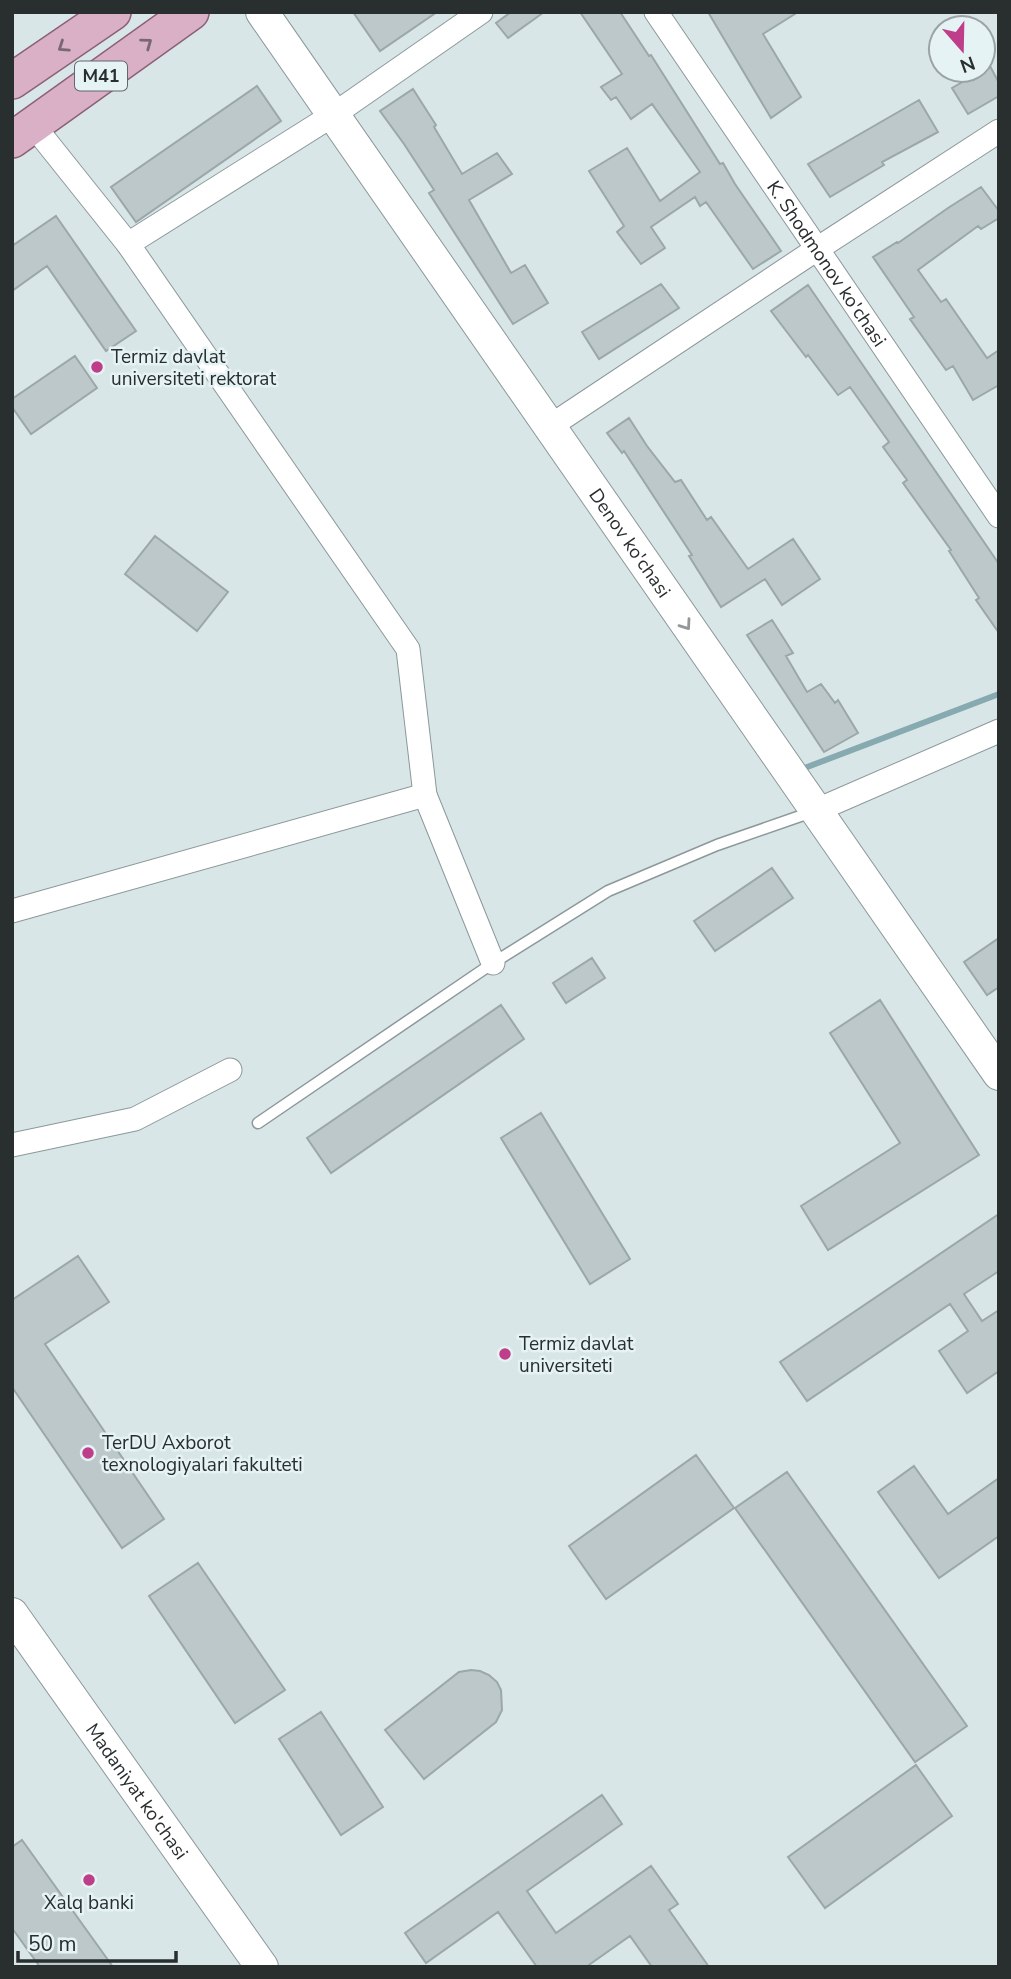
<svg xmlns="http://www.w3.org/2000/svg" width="1011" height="1979" viewBox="0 0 1011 1979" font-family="'Nunito Sans',sans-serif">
<rect width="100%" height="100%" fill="#d9e6e8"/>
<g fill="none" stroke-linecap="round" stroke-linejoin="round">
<!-- stream -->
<path stroke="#86aab0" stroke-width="6" d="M802 769 999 694"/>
</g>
<!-- building -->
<path fill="#bcc8ca" stroke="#9ba7a9" stroke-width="2" d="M353 12H437L380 51Z
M511 12H544L508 38 496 23Z
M580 12H620L649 56 651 55 720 164 723 163 735 184 781 251 753 269 706 202 700 206 695 197 651 227 665 248 641 264 617 232 624 226 589 171 627 148 660 201 700 172 652 104 631 119 616 97 611 100 601 87 622 74Z
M708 12H798L763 34 801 97 771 118Z
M990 66 999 83V96L968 114 952 88Z
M257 86 281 121 136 222 111 187Z
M413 89 436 125 434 127 462 174 497 153 512 174 469 200 511 273 525 265 548 303 513 324 429 193 434 190 404 144 380 111Z
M919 100 938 132 882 162 884 165 830 197 808 164Z
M981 187 999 211V218L981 229 978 226 918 270 941 302 946 299 987 358 999 350V385L973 400 953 366 946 370 910 319 914 317 873 257 897 242 898 243 948 208Z
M56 216 136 331 106 351 47 266 12 291V246Z
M661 284 679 308 599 359 582 332Z
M808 285 999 564V633L976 600 979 598 949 551 951 550 903 483 907 480 883 447 889 442 850 387 838 395 808 355 806 357 771 311Z
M75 356 97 388 31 434 12 407V399Z
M629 418 647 446 675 482 681 480 707 520 711 517 748 569 793 539 820 579 782 605 765 579 721 607 689 556 692 555 624 451 622 453 607 433Z
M155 536 228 592 197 631 125 574Z
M772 620 793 653 786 656 807 692 821 684 835 703 838 700 858 733 824 752 747 635Z
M772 868 793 898 715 951 694 921Z
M999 938V987L987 995 964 962Z
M592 958 605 978 566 1003 553 983Z
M880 1000 979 1155 828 1250 801 1206 900 1143 830 1033Z
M501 1005 524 1039 331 1173 307 1138Z
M541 1113 630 1259 590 1284 501 1138Z
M999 1214V1271L964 1294 982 1321 999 1310V1371L967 1393 939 1351 968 1331 950 1304 807 1401 780 1362Z
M78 1256 109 1302 45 1344 164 1519 122 1548 12 1387V1300Z
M696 1455 734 1508 606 1599 569 1546Z
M914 1466 948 1514 999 1478V1536L939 1578 878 1492Z
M787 1472 967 1726 915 1762 735 1508Z
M198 1563 285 1690 235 1723 149 1596Z
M471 1670 480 1671 489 1675 497 1682 501 1690 502 1710 496 1722 424 1779 385 1730 459 1672Z
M321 1712 383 1807 341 1835 279 1739Z
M916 1765 952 1816 825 1908 788 1857Z
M602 1795 622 1824 527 1891 556 1933 651 1866 678 1904 669 1910 709 1967H652L630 1936 586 1967H537L498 1912 426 1963 405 1933Z
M22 1840 113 1967H40L12 1928V1847Z"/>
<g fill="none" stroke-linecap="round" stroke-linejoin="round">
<defs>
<path id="lane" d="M258 1123 493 963 608 891 717 845 812 812"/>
<g id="street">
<path id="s1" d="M656 12 999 516"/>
<path d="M33 125 128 244 408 649 425 795 493 963"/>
<path d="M128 244 333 115 481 12"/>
<path d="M549 427 817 249 999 131"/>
<path d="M815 811 999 731"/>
<path d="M12 911 425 795"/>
<path d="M12 1145 135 1119 230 1070"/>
</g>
<g id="secondary">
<path id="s2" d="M262 12 999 1074"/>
<path id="s3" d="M12 1614 262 1967"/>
</g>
<path id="primary" d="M12 81 113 12
M12 140 191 12"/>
</defs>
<!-- lane casing -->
<use href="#lane" stroke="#8c989a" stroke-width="13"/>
<!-- street casing -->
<use href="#street" stroke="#8c989a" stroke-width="25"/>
<!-- secondary casing -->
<use href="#secondary" stroke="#8c989a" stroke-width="34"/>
<!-- primary casing -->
<use href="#primary" stroke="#8b6178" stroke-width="38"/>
<!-- lane -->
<use href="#lane" stroke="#fff" stroke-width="10"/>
<!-- street -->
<use href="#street" stroke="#fff" stroke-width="23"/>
<!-- secondary -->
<use href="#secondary" stroke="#fff" stroke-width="32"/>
<!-- primary -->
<use href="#primary" stroke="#d9b0c5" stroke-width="35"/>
</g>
<!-- one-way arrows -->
<defs><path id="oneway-chevron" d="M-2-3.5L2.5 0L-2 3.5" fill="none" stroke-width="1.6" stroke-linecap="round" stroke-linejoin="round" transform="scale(1.75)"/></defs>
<g stroke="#786872">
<use href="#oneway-chevron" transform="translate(147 43) rotate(-36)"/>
<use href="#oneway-chevron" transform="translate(63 47) rotate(146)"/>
</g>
<use stroke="#949697" href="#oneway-chevron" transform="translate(686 625) rotate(55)"/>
<!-- markers -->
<g fill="#be3e8a" stroke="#e6f3f5" stroke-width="2.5">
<circle cx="97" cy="367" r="7"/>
<circle cx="505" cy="1354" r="7"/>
<circle cx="88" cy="1453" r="7"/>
<circle cx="89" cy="1880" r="7"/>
</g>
<g text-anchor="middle" stroke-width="5" stroke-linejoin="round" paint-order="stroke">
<!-- shield labels -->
<rect fill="#e6f3f5" stroke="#62696a" stroke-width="2" x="75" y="61.5" width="52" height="29" rx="5"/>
<g font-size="18" font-weight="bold" fill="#292e2f">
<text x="101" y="82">M41</text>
</g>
<!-- street labels -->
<g font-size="19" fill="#292e2f" stroke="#e6f3f5">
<text dy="7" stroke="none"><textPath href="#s1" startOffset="304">K. Shodmonov ko'chasi</textPath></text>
<text dy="7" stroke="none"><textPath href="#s2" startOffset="646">Denov ko'chasi</textPath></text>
<text dy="7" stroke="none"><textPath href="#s3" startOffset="217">Madaniyat ko'chasi</textPath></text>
</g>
<!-- poi labels -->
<g font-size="19" fill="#292e2f" stroke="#e6f3f5" text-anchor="start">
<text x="111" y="363">Termiz davlat<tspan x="111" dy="22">universiteti rektorat</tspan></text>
<text x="519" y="1350">Termiz davlat<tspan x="519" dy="22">universiteti</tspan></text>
<text x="102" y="1449">TerDU Axborot<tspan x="102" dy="22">texnologiyalari fakulteti</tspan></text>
<text x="89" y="1909" text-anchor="middle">Xalq banki</text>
</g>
</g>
<!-- border -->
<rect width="1011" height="1979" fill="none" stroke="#292e2f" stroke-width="28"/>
<!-- north arrow -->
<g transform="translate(962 49) rotate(160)"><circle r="33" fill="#e6f3f5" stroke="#9aa4a6" stroke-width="2"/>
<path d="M0-5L12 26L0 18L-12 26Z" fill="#be3e8a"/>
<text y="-10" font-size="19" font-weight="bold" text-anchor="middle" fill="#292e2f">N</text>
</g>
<!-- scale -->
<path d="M18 1951v10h158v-10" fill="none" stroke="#292e2f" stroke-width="3.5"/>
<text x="28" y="1951" font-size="21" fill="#292e2f" stroke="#e6f3f5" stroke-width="5" paint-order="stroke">50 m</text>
</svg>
